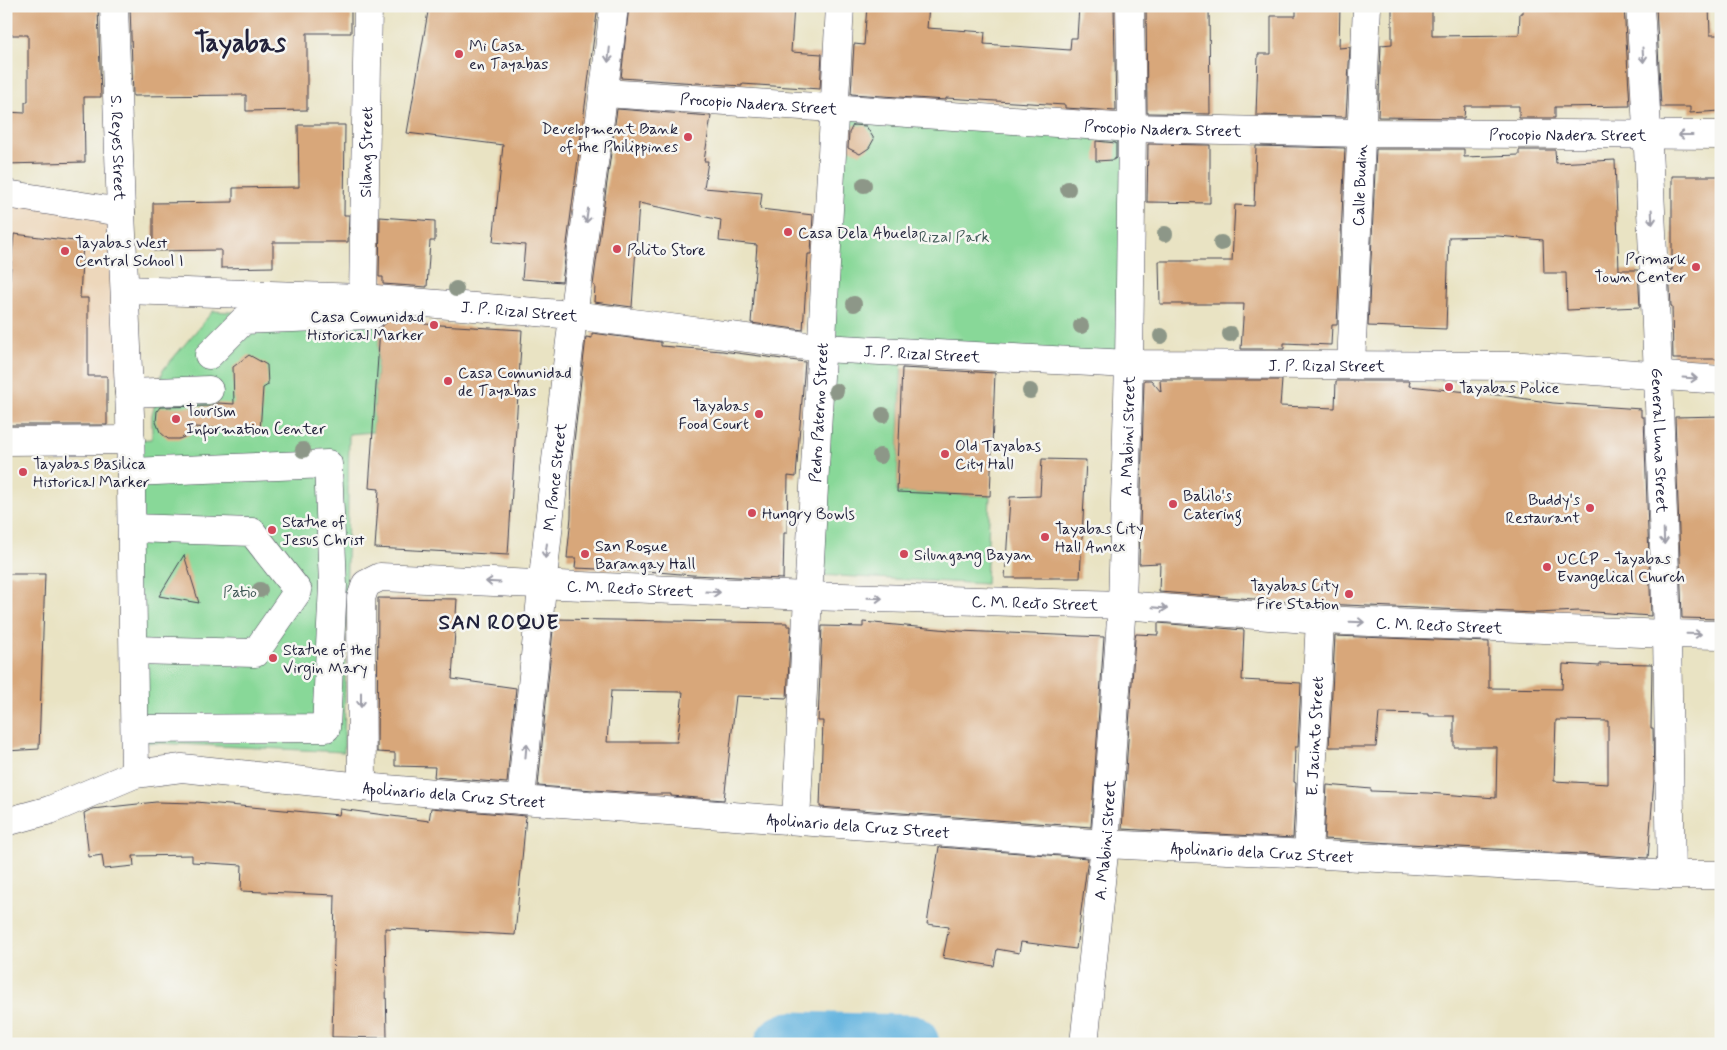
<svg xmlns="http://www.w3.org/2000/svg" width="1727" height="1050" viewBox="0 0 1727 1050" font-family="Mynerve,sans-serif">
<rect width="100%" height="100%" fill="#f6f6f2"/>
<filter id="ink" filterUnits="userSpaceOnUse"><feTurbulence type="fractalNoise" baseFrequency=".02" numOctaves="2"/><feDisplacementMap in="SourceGraphic" scale="10" xChannelSelector="R" yChannelSelector="G"/><feConvolveMatrix kernelMatrix="1 2 1 2 8 2 1 2 1" color-interpolation-filters="sRGB"/></filter>
<filter id="wash" filterUnits="userSpaceOnUse"><feTurbulence type="fractalNoise" baseFrequency=".0096" numOctaves="4" result="noise"/><feDisplacementMap in="SourceGraphic" scale="20" xChannelSelector="R" yChannelSelector="G"/><feGaussianBlur stdDeviation="1.12" result="paint"/><feColorMatrix in="noise" values="0 0 0 0 0 0 0 0 0 0 0 0 0 0 0 0 0 1.4 0 .05"/><feComposite in="paint" operator="in"/></filter>
<g filter="url(#wash)">
<rect width="100%" height="100%" fill="#e9e3c3"/>
<!-- built -->
<path fill="#edd7bb" d="M6 194 121 212 129 376H6Z"/>
<!-- green -->
<path fill="#88d898" stroke="#557d6a" d="M834 108 1132 128 1129 364 902 352 897 492 990 496 986 584 819 575Z
M213 311 380 321 373 432 349 434 344 752 135 742 131 440 152 439V415L163 370Z"/>
<g fill="none" stroke-linecap="round" stroke-linejoin="round">
<!-- river -->
<path stroke="#64b4df" stroke-width="59" d="M784 1044 791 1041 910 1044"/>
</g>
<g id="blocks">
<!-- building -->
<path fill="#d8a77a" fill-rule="evenodd" d="M6 6H98L101 97H84L85 162 6 164V112L25 113V102H28V35H6Z
M130 6H351V33H307V110L246 111V95L133 96Z
M429 6H598L562 282 522 279 525 245 493 242 503 145 407 133Z
M629 6H794L791 52 822 54 820 89 742 84V86L621 78Z
M867 6H929L927 28 985 32 984 44 1070 50 1071 38H1077L1079 6H1114L1116 111 1065 108V105L1013 102 946 98V100L851 94 854 44 864 45Z
M1146 6H1209L1210 114 1147 113Z
M1296 6H1340L1339 48 1350 47 1346 117 1256 115 1258 54H1271V16H1296Z
M1392 6H1432V36L1519 35 1520 13H1523V6H1624L1630 106 1555 107V118H1519V106H1465L1464 118 1378 117 1381 45 1392 44Z
M1656 6H1709L1710 35H1721V111L1690 113V107H1661Z
M617 109 711 116 704 161H708L704 188 762 193 760 209 813 215 811 254H808L803 330 751 323 757 245 719 241 721 220 639 203 632 307 594 302 595 286 593 285Z
M298 125H345L344 215H349L348 242H273V267L221 268V250L153 251V203L233 202V188L299 187Z
M853 125 866 126 874 139 869 148 860 154 848 148 849 133Z
M1096 141 1116 143V158L1113 160 1096 161Z
M1148 144 1210 145V203L1147 202Z
M1256 146 1345 148 1337 325H1332L1331 345 1284 343V349H1241L1244 304H1160L1159 261H1232L1235 205 1254 206Z
M1376 149H1464V157L1519 155V150H1555L1556 163 1615 160 1619 270H1638L1640 307 1567 310 1566 273H1544L1543 240 1498 236 1449 237 1446 329 1368 326Z
M1672 176H1721V359H1673L1672 306H1671L1669 270H1672Z
M380 217 435 221V241H430L427 287 383 284V277H379Z
M14 234 83 242 80 298H88V376H107V425H6V298H8Z
M387 316 424 319V324L522 330 508 555 375 548 379 489 369 488 380 328 386 323Z
M592 333 661 342V346L722 351 805 362 796 477 788 476 787 533H784L783 579 692 575 646 571 575 568 576 558H567L571 517 572 459 586 337 592 338Z
M249 355 267 365 268 385 263 388 260 431 194 427 189 435 179 439H168L160 432 156 422 157 411 160 407 210 406 218 403 234 404 233 367Z
M902 368 995 373 990 496 897 492Z
M1144 380H1151L1161 392 1160 380H1282L1280 406 1335 408 1336 381H1410L1409 386 1507 396 1553 403 1641 409V417H1644L1651 616 1579 611 1536 613 1321 604 1159 592 1160 563 1139 564Z
M1721 416V619L1682 618 1675 417Z
M1042 459 1086 460 1080 578H1005L1010 497 1040 496Z
M184 555 199 603 159 596Z
M6 574H45L39 749 6 751Z
M378 598 457 599 452 679 516 688 507 783 434 777 435 767 395 766V753L377 752Z
M554 619 787 623V626H791L787 698 736 696 724 800 671 796V794H650L538 786ZM611 691 683 692 677 742H607Z
M863 622 960 631 1104 637 1091 827 820 807 823 721H818L822 626 863 627Z
M1158 623 1244 630 1242 680 1301 683 1298 747H1295L1294 782 1296 783 1293 838 1122 829 1135 638 1136 634 1158 635Z
M1335 636 1489 642V688L1562 689 1563 664 1600 666V663L1652 664 1651 728H1653L1654 780 1648 858 1324 839 1327 785 1371 789V791L1428 793 1496 798 1497 747H1454V716H1429V714L1379 713 1376 747H1329ZM1556 720 1608 721V784L1554 781Z
M156 802 196 803V802L339 815 340 809 429 821 431 808 526 816 515 935 385 928 387 1038 332 1037 335 895 241 891 242 865 192 862V855L133 856 134 866 104 869 102 855 89 857 84 813 92 809Z
M939 847 1088 858 1076 949 1021 942 1019 953 997 949 994 966 943 958 949 927 927 924Z"/>
</g>
</g>
<g filter="url(#ink)">
<use href="#blocks" fill-opacity="0" stroke="#403f4f" stroke-width="1"/>
<g fill="none" stroke-linecap="round" stroke-linejoin="round">
<defs>
<g id="minor">
<path id="s1" d="M114 6 121 212 130 415 135 774"/>
<path id="s2" d="M605 93 1132 128 1362 133 1721 135"/>
<path d="M6 194 121 212"/>
<path id="s3" d="M125 290 363 298 573 315 822 348 1129 364 1523 366 1721 380"/>
<path id="s4" d="M363 298 368 6"/>
<path d="M209 355 244 320 372 315"/>
<path id="s5" d="M1351 365 1367 6"/>
<path d="M129 393 209 390"/>
<path d="M6 441 131 440"/>
<path d="M131 472 328 464 333 585 326 728 135 729"/>
<path d="M132 528 252 532 298 591 255 653 134 650"/>
<path id="s6" d="M362 787 361 598 366 584 380 577 808 596 1122 605 1320 620 1667 634 1671 875"/>
<path id="s7" d="M521 800C536 639 553 478 573 317 586 213 603 110 614 6"/>
<path id="s8" d="M796 820 840 6"/>
<path id="s9" d="M6 822 50 810 135 774 182 768 362 787 521 800 1105 844 1308 854 1671 875H1721"/>
<path id="s10" d="M1308 854 1320 620"/>
<path id="s11" d="M1084 1044 1105 844 1122 605 1129 364 1132 128 1130 6"/>
</g>
<g id="major">
<path id="s12" d="M1640 6C1653 215 1660 424 1667 634L1721 635"/>
</g>
</defs>
<!-- minor casing -->
<use href="#minor" stroke="#403f4f" stroke-width="29"/>
<!-- major casing -->
<use href="#major" stroke="#403f4f" stroke-width="29"/>
<!-- minor -->
<use href="#minor" stroke="#fff" stroke-width="28"/>
<!-- major -->
<use href="#major" stroke="#fff" stroke-width="28"/>
</g>
<!-- trees -->
<g fill="#8d9788">
<circle cx="864" cy="185" r="8"/>
<circle cx="1068" cy="189" r="8"/>
<circle cx="1165" cy="234" r="8"/>
<circle cx="1221" cy="243" r="8"/>
<circle cx="456" cy="289" r="8"/>
<circle cx="854" cy="304" r="8"/>
<circle cx="1081" cy="326" r="8"/>
<circle cx="1230" cy="334" r="8"/>
<circle cx="1161" cy="336" r="8"/>
<circle cx="836" cy="391" r="8"/>
<circle cx="1030" cy="391" r="8"/>
<circle cx="883" cy="415" r="8"/>
<circle cx="303" cy="450" r="8"/>
<circle cx="880" cy="456" r="8"/>
<circle cx="260" cy="590" r="8"/>
</g>
<!-- one-way arrows -->
<defs><path id="oneway-shaft" d="M-6 0H5M1.5-3L5.5 0L1.5 3" fill="none" stroke-width="1.6" stroke-linecap="round" stroke-linejoin="round" transform="scale(1.25)"/></defs>
<g stroke="#9c9ca7">
<use href="#oneway-shaft" transform="translate(609 55) rotate(96)"/>
<use href="#oneway-shaft" transform="translate(1643 55) rotate(86)"/>
<use href="#oneway-shaft" transform="translate(1685 135) rotate(-180)"/>
<use href="#oneway-shaft" transform="translate(587 216) rotate(98)"/>
<use href="#oneway-shaft" transform="translate(1652 217) rotate(87)"/>
<use href="#oneway-shaft" transform="translate(1690 378) rotate(4)"/>
<use href="#oneway-shaft" transform="translate(1664 537) rotate(88)"/>
<use href="#oneway-shaft" transform="translate(546 551) rotate(97)"/>
<use href="#oneway-shaft" transform="translate(493 582) rotate(-177)"/>
<use href="#oneway-shaft" transform="translate(713 592) rotate(3)"/>
<use href="#oneway-shaft" transform="translate(875 598) rotate(2)"/>
<use href="#oneway-shaft" transform="translate(1160 608) rotate(5)"/>
<use href="#oneway-shaft" transform="translate(1357 622) rotate(2)"/>
<use href="#oneway-shaft" transform="translate(1694 634) rotate(1)"/>
<use href="#oneway-shaft" transform="translate(361 700) rotate(90)"/>
<use href="#oneway-shaft" transform="translate(526 751) rotate(-85)"/>
</g>
</g>
<!-- markers -->
<g fill="#d1495b" stroke="#f6f6f2" stroke-width="2">
<circle cx="459" cy="54" r="5"/>
<circle cx="688" cy="137" r="5"/>
<circle cx="788" cy="232" r="5"/>
<circle cx="617" cy="249" r="5"/>
<circle cx="65" cy="251" r="5"/>
<circle cx="1696" cy="267" r="5"/>
<circle cx="434" cy="325" r="5"/>
<circle cx="448" cy="381" r="5"/>
<circle cx="1449" cy="387" r="5"/>
<circle cx="759" cy="414" r="5"/>
<circle cx="176" cy="419" r="5"/>
<circle cx="945" cy="454" r="5"/>
<circle cx="23" cy="472" r="5"/>
<circle cx="1173" cy="504" r="5"/>
<circle cx="1590" cy="508" r="5"/>
<circle cx="752" cy="513" r="5"/>
<circle cx="272" cy="530" r="5"/>
<circle cx="1045" cy="537" r="5"/>
<circle cx="585" cy="554" r="5"/>
<circle cx="904" cy="554" r="5"/>
<circle cx="1547" cy="567" r="5"/>
<circle cx="1349" cy="594" r="5"/>
<circle cx="273" cy="658" r="5"/>
</g>
<g text-anchor="middle" stroke-width="5" stroke-linejoin="round" paint-order="stroke">
<!-- poi labels -->
<g font-size="16" fill="#22223b" stroke="#f6f6f2" text-anchor="start">
<text x="469" y="51">Mi Casa<tspan x="469" dy="18">en Tayabas</tspan></text>
<text x="678" y="134" text-anchor="end">Development Bank<tspan x="678" dy="18">of the Philippines</tspan></text>
<text x="798" y="238">Casa Dela Abuela</text>
<text x="75" y="248">Tayabas West<tspan x="75" dy="18">Central School I</tspan></text>
<text x="627" y="255">Polito Store</text>
<text x="1686" y="264" text-anchor="end">Primark<tspan x="1686" dy="18">Town Center</tspan></text>
<text x="424" y="322" text-anchor="end">Casa Comunidad<tspan x="424" dy="18">Historical Marker</tspan></text>
<text x="458" y="378">Casa Comunidad<tspan x="458" dy="18">de Tayabas</tspan></text>
<text x="1459" y="393">Tayabas Police</text>
<text x="749" y="411" text-anchor="end">Tayabas<tspan x="749" dy="18">Food Court</tspan></text>
<text x="186" y="416">Tourism<tspan x="186" dy="18">Information Center</tspan></text>
<text x="955" y="451">Old Tayabas<tspan x="955" dy="18">City Hall</tspan></text>
<text x="33" y="469">Tayabas Basilica<tspan x="33" dy="18">Historical Marker</tspan></text>
<text x="1183" y="501">Balilo's<tspan x="1183" dy="18">Catering</tspan></text>
<text x="1580" y="505" text-anchor="end">Buddy's<tspan x="1580" dy="18">Restaurant</tspan></text>
<text x="762" y="519">Hungry Bowls</text>
<text x="282" y="527">Statue of<tspan x="282" dy="18">Jesus Christ</tspan></text>
<text x="1055" y="534">Tayabas City<tspan x="1055" dy="18">Hall Annex</tspan></text>
<text x="595" y="551">San Roque<tspan x="595" dy="18">Barangay Hall</tspan></text>
<text x="914" y="560">Silungang Bayan</text>
<text x="1557" y="564">UCCP - Tayabas<tspan x="1557" dy="18">Evangelical Church</tspan></text>
<text x="1339" y="591" text-anchor="end">Tayabas City<tspan x="1339" dy="18">Fire Station</tspan></text>
<text x="283" y="655">Statue of the<tspan x="283" dy="18">Virgin Mary</tspan></text>
</g>
<!-- street labels -->
<g font-size="16" fill="#22223b" stroke="#f6f6f2">
<text dy="6" stroke="none"><textPath href="#s2" startOffset="154">Procopio Nadera Street</textPath></text>
<text dy="6" stroke="none"><textPath href="#s2" startOffset="559">Procopio Nadera Street</textPath></text>
<text dy="6" stroke="none"><textPath href="#s2" startOffset="964">Procopio Nadera Street</textPath></text>
<text dy="6" stroke="none"><textPath href="#s1" startOffset="142">S. Reyes Street</textPath></text>
<text dy="6" stroke="none"><textPath href="#s4" startOffset="146">Silang Street</textPath></text>
<text dy="6" stroke="none"><textPath href="#s5" startOffset="180">Calle Budin</textPath></text>
<text dy="6" stroke="none"><textPath href="#s3" startOffset="395">J. P. Rizal Street</textPath></text>
<text dy="6" stroke="none"><textPath href="#s3" startOffset="800">J. P. Rizal Street</textPath></text>
<text dy="6" stroke="none"><textPath href="#s3" startOffset="1205">J. P. Rizal Street</textPath></text>
<text dy="6" stroke="none"><textPath href="#s8" startOffset="408">Pedro Paterno Street</textPath></text>
<text dy="6" stroke="none"><textPath href="#s11" startOffset="610">A. Mabini Street</textPath></text>
<text dy="6" stroke="none"><textPath href="#s12" startOffset="435">General Luna Street</textPath></text>
<text dy="6" stroke="none"><textPath href="#s7" startOffset="325">M. Ponce Street</textPath></text>
<text dy="6" stroke="none"><textPath href="#s6" startOffset="470">C. M. Recto Street</textPath></text>
<text dy="6" stroke="none"><textPath href="#s6" startOffset="875">C. M. Recto Street</textPath></text>
<text dy="6" stroke="none"><textPath href="#s6" startOffset="1280">C. M. Recto Street</textPath></text>
<text dy="6" stroke="none"><textPath href="#s10" startOffset="118">E. Jacinto Street</textPath></text>
<text dy="6" stroke="none"><textPath href="#s9" startOffset="459">Apolinario dela Cruz Street</textPath></text>
<text dy="6" stroke="none"><textPath href="#s9" startOffset="864">Apolinario dela Cruz Street</textPath></text>
<text dy="6" stroke="none"><textPath href="#s11" startOffset="205">A. Mabini Street</textPath></text>
<text dy="6" stroke="none"><textPath href="#s9" startOffset="1269">Apolinario dela Cruz Street</textPath></text>
</g>
<!-- park labels -->
<g font-size="16" fill="#415957" stroke="#f6f6f2">
<text x="954" y="242">Rizal Park</text>
<text x="240" y="597">Patio</text>
</g>
<!-- district labels -->
<g font-size="21" font-weight="bold" letter-spacing="1" fill="#22223b" stroke="#f6f6f2">
<text x="499" y="629">SAN ROQUE</text>
</g>
<!-- town labels -->
<g font-size="26" font-weight="bold" fill="#22223b" stroke="#f6f6f2">
<text x="240" y="51">Tayabas</text>
</g>
</g>
<!-- margin -->
<rect width="1727" height="1050" fill="none" stroke="#f6f6f2" stroke-width="25"/>
</svg>
